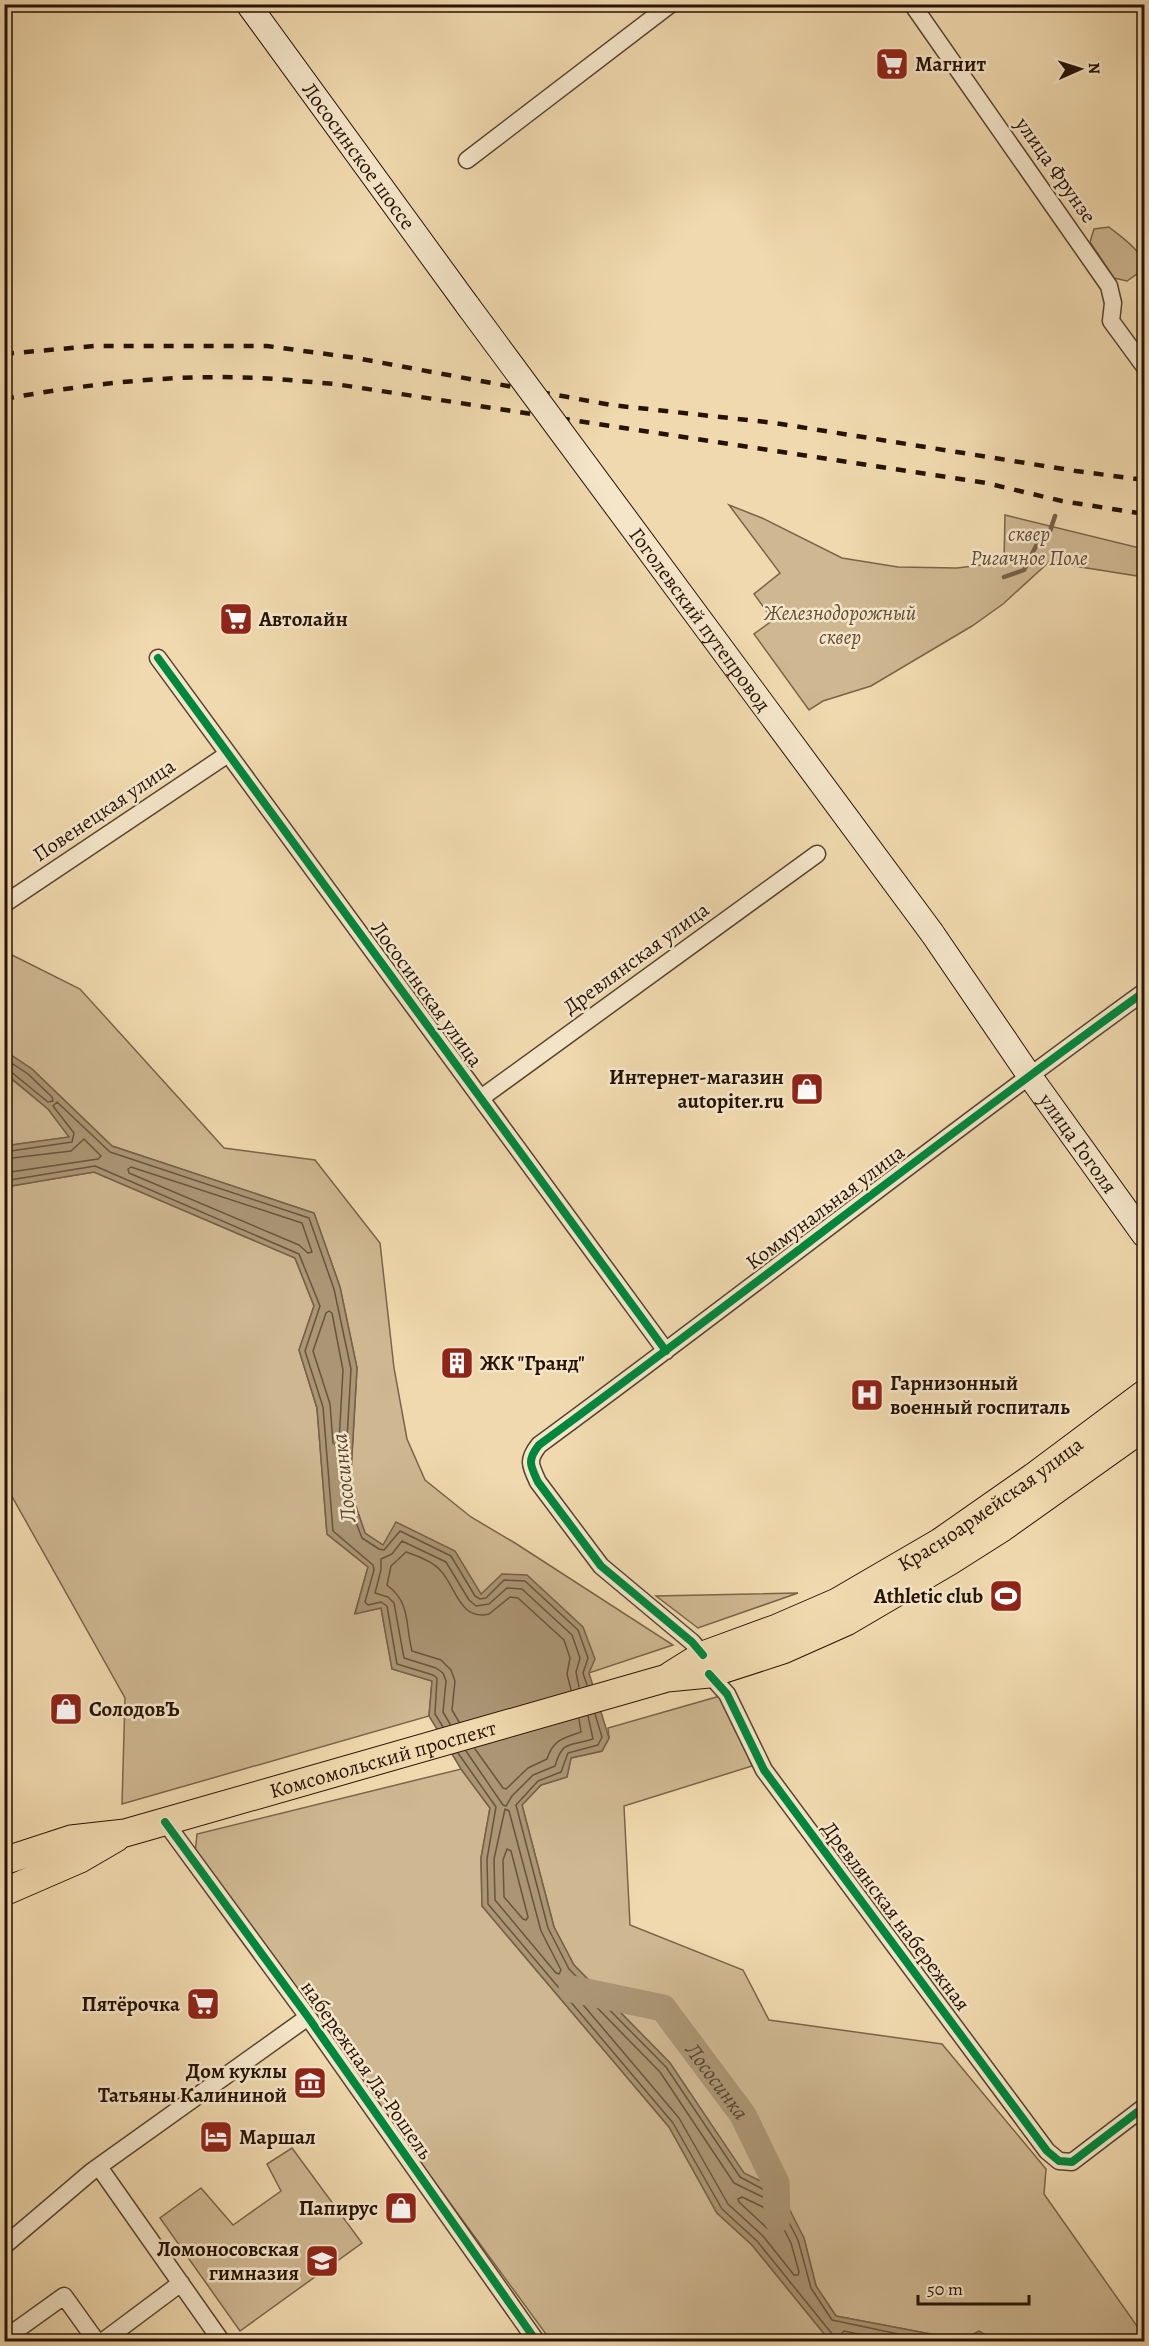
<svg xmlns="http://www.w3.org/2000/svg" width="1149" height="2346" viewBox="0 0 1149 2346" font-family="Alegreya,serif">
<rect width="100%" height="100%" fill="#f0d9ae"/>
<filter id="stains"><feTurbulence type="fractalNoise" baseFrequency=".00333" numOctaves="4"/><feColorMatrix values="0 0 0 0 .2 0 0 0 0 .09 0 0 0 0 .02 0 0 0 .5 -.17"/></filter>
<radialGradient id="worn" r=".72"><stop offset=".6" stop-color="#630" stop-opacity="0"/><stop offset="1" stop-color="#630" stop-opacity=".3"/></radialGradient>
<!-- green -->
<path fill="#ceb791" stroke="#7a644a" stroke-width="1.5" d="M1109 227C1121 237 1145 252 1144 269L1127 281 1114 278 1090 242 1094 229Z
M729 505 762 518 842 558 898 567 957 568 1004 562 1005 515 1144 549V577L1049 562 1003 604 972 626 871 686 823 701 809 710 754 634 773 620 754 594 780 573Z
M4 951 80 989 224 1148 315 1160 380 1243 394 1368 407 1439 425 1480 471 1517 515 1543 673 1645 589 1673 481 1594 383 1545 365 1533 350 1489 357 1368 340 1287 314 1213 112 1146 32 1069 5 1051Z
M4 1073 48 1109 70 1137 5 1146Z
M94 1172 295 1258 314 1306 299 1350 317 1408 327 1534 368 1567 355 1613 381 1608 392 1669 432 1681 429 1716 122 1804 125 1698 5 1484 4 1187Z
M798 1593 698 1628 656 1596Z
M727 1694 752 1766 624 1806 630 1925 743 1970 769 2020 942 2044 1046 2169 1044 2194 1144 2336V2341H996L979 2331 962 2340 836 2316 816 2286 804 2238 769 2186 744 2174 670 2063 574 1965 554 1927 522 1805 541 1785 567 1777 571 1758 602 1751 609 1738 608 1728Z
M461 1769 490 1808 481 1858 482 1906 669 2127 717 2213 752 2245 830 2341H551L195 1854 197 1834Z
M292 2148 362 2243 240 2331 160 2218 201 2188 233 2225 281 2191 267 2164Z"/>
<!-- water -->
<path fill="#ab9574" stroke="#766147" stroke-width="1.5" d="M5 1051 32 1069 112 1146 314 1213 340 1287 357 1368 350 1489 365 1533 383 1545 396 1522 455 1551 481 1594 502 1574 527 1575 583 1627 595 1659 589 1673 609 1738 602 1751 571 1758 567 1777 541 1785 522 1805 554 1927 574 1965 670 2063 744 2173 769 2185 776 2183 804 2238 816 2286 836 2316 962 2340 979 2331 996 2341H830L752 2245 717 2213 669 2127 482 1906 481 1858 490 1808 461 1769 429 1716 432 1681 392 1669 381 1608 355 1614 368 1567 327 1534 317 1408 299 1350 314 1306 295 1258 94 1172 5 1187 4 1146 69 1137 48 1109 5 1073Z"/>
<g fill="none" stroke-linecap="round" stroke-linejoin="round">
<!-- shore -->
<path stroke="#68543c" stroke-width="1.5" d="M4 1058 28 1074 52 1097 53 1101 48 1102 10 1071 4 1069
M4 1152 72 1142 74 1133 53 1106 57 1102 110 1152 309 1218 334 1289 351 1369 344 1491 362 1538 379 1549 384 1550 400 1531 451 1556 475 1596 480 1599 486 1598 504 1580 525 1581 578 1630 588 1658 583 1673 587 1685
M4 1159 71 1151 84 1139 101 1156 98 1159 4 1173
M131 1167 302 1223 312 1252 308 1253 299 1245 129 1173 128 1169Z
M4 1181 95 1166 299 1254 320 1306 305 1351 323 1407 333 1531 373 1565 374 1570 365 1602 368 1605 381 1602 387 1606 397 1664 433 1675 437 1678 435 1714 443 1727
M329 1311 332 1313 343 1370 339 1442 336 1445 333 1443 330 1404 313 1351 326 1313Z
M595 1714 602 1737 598 1745 568 1753 561 1772 538 1781 516 1805 548 1928 569 1969 666 2067 740 2177 766 2191 773 2192 798 2240 811 2288 832 2320 936 2342
M459 1722 452 1710 455 1681 451 1670 441 1660 412 1651C405 1624 411 1603 387 1585L391 1566 406 1552C415 1555 433 1562 440 1570 456 1586 459 1621 489 1614L510 1597 518 1598 564 1640 570 1658 567 1674 571 1690
M450 1724 443 1712 446 1681 443 1673 436 1668 404 1658 394 1603 388 1597 375 1593 381 1570V1559L392 1554 402 1541 446 1562 469 1600 476 1606 489 1604 507 1588 522 1589 572 1635 580 1658 576 1672 579 1687
M475 1749 503 1788 506 1789 528 1768 547 1759C553 1740 563 1738 581 1732L579 1719
M466 1751 503 1805 506 1806 512 1796 533 1775 555 1766C563 1739 569 1747 593 1739L588 1716
M458 1753 496 1807 487 1859 488 1904 673 2123 722 2209 757 2241 833 2335 834 2342
M505 1809 509 1811 541 1931 561 1970 559 1974 556 1973 495 1900 494 1859Z
M507 1849 511 1851 528 1917 526 1920 523 1919 504 1897 503 1860Z
M569 1983H573L660 2072 734 2183 769 2200 791 2243 799 2272 798 2275H794L763 2236 728 2204 679 2118 568 1987Z
M742 2197 763 2207 772 2224 771 2228H767L739 2202 738 2199Z
M842 2342 841 2334 844 2331 896 2342"/>
<!-- stream -->
<path stroke="#766147" stroke-width="4.5" d="M1004 577 1024 570 1039 540 1050 531 1055 516"/>
<!-- river -->
<path stroke="#ab9574" stroke-width="27" id="s1" d="M572 1989 663 2008 743 2115 776 2183 777 2219"/>
<defs>
<path id="minor" d="M912 4 1109 286 1113 303 1111 321 1144 366
M467 160 671 4
M158 658 666 1351
M4 904 228 754
M481 1098 817 854
M703 1655 692 1642 601 1566 538 1482C530 1465 527 1460 539 1445 742 1296 940 1139 1144 992
M709 1674 727 1694 764 1770 1047 2151 1059 2161 1072 2162 1144 2107
M165 1822 308 2017 537 2342
M99 2167 222 2342
M4 2246 91 2172 308 2017
M4 2339 64 2296 97 2342
M102 2342 181 2283"/>
<g id="secondary">
<path id="s2" d="M248 4 468 306"/>
<path id="s3" d="M932 933 1029 1075 1144 1235"/>
</g>
<g id="primary">
<path id="s4" d="M671 1675 703 1655 777 1628 837 1602 940 1542 1033 1477 1144 1394"/>
<path id="s5" d="M4 1861 71 1839 125 1833 667 1678 709 1674 783 1650 846 1622 950 1561 1002 1528 1144 1427"/>
<path d="M4 1892 80 1859 116 1838"/>
</g>
</defs>
<!-- minor casing -->
<use href="#minor" stroke="#58442e" stroke-width="19"/>
<!-- secondary casing -->
<use href="#secondary" stroke="#261204" stroke-width="26"/>
<!-- primary casing -->
<use href="#primary" stroke="#261204" stroke-width="29"/>
<!-- minor -->
<use href="#minor" stroke="#f5e6ca" stroke-width="16"/>
<!-- secondary -->
<use href="#secondary" stroke="#f5e6ca" stroke-width="24"/>
<!-- primary -->
<use href="#primary" stroke="#f0d9ae" stroke-width="27"/>
<!-- rail -->
<path stroke="#261204" stroke-width="4.5" stroke-dasharray="10 10" stroke-linecap="butt" d="M4 354 94 346H267L356 358 611 405 775 423 1076 471 1144 480
M4 399C87 384 173 374 257 378 283 379 309 382 335 384L986 483 1062 501 1144 514"/>
<defs>
<g id="secondary-bridge">
<path id="s6" d="M468 306 932 933"/>
</g>
</defs>
<!-- secondary-bridge casing -->
<use href="#secondary-bridge" stroke="#261204" stroke-width="26" stroke-linecap="butt"/>
<!-- secondary-bridge -->
<use href="#secondary-bridge" stroke="#f5e6ca" stroke-width="24"/>
<defs>
<path id="cycleway" d="M158 658 666 1351
M703 1655 692 1642 601 1566 538 1482C530 1465 527 1460 539 1445 742 1296 940 1139 1144 992
M709 1674 727 1694 764 1770 1047 2151 1059 2161 1072 2162 1144 2107
M165 1822 308 2017 537 2342"/>
</defs>
<!-- cycleway casing -->
<use href="#cycleway" stroke="#f5e6ca" stroke-width="11"/>
<!-- cycleway -->
<use href="#cycleway" stroke="#00873e" stroke-width="8"/>
</g>
<!-- icons -->
<defs>
<symbol id="supermarket-square" viewBox="-11 -11 22 22"><rect x="-9" y="-9" width="18" height="18" rx="4" fill="#8f2418" stroke="#f5e6ca"/><path d="M-6-5.5h2.5l.6 2H6L4.5 2H-2.5L-4.4-4H-6ZM-1.5 3.2a1.3 1.3 0 1 0 .1 0ZM3 3.2a1.3 1.3 0 1 0 .1 0Z" fill="#fff"/></symbol>
<symbol id="shop-square" viewBox="-11 -11 22 22"><rect x="-9" y="-9" width="18" height="18" rx="4" fill="#8f2418" stroke="#f5e6ca"/><path d="M-5-2.5h2.3a2.7 3.5 0 0 1 5.4 0H5L5.5 6h-11ZM-1.5-2.5h3a1.5 2.3 0 0 0-3 0Z" fill="#fff"/></symbol>
<symbol id="building-square" viewBox="-11 -11 22 22"><rect x="-9" y="-9" width="18" height="18" rx="4" fill="#8f2418" stroke="#f5e6ca"/><path d="M-4-6H4V6H1V3H-1V6H-4ZM-2.5-4.3h1.7v1.8h-1.7ZM.8-4.3h1.7v1.8H.8ZM-2.5-1h1.7V.8h-1.7ZM.8-1h1.7V.8H.8Z" fill="#fff"/></symbol>
<symbol id="hospital-square" viewBox="-11 -11 22 22"><rect x="-9" y="-9" width="18" height="18" rx="4" fill="#8f2418" stroke="#f5e6ca"/><path d="M-5-5h3v3.5h4V-5h3V5h-3V1.5h-4V5h-3Z" fill="#fff"/></symbol>
<symbol id="stadium-square" viewBox="-11 -11 22 22"><rect x="-9" y="-9" width="18" height="18" rx="4" fill="#8f2418" stroke="#f5e6ca"/><path d="M0-5a6.5 5 0 1 0 0 10a6.5 5 0 1 0 0-10ZM-3.5-1.8h7v3.6h-7Z" fill="#fff"/></symbol>
<symbol id="museum-square" viewBox="-11 -11 22 22"><rect x="-9" y="-9" width="18" height="18" rx="4" fill="#8f2418" stroke="#f5e6ca"/><path d="M0-6L6-3V-2H-6V-3ZM-5-1h2V3h-2ZM-1-1h2V3h-2ZM3-1h2V3H3ZM-6 4H6V6H-6Z" fill="#fff"/></symbol>
<symbol id="hotel-square" viewBox="-11 -11 22 22"><rect x="-9" y="-9" width="18" height="18" rx="4" fill="#8f2418" stroke="#f5e6ca"/><path d="M-6-4.5h1.5V1H6V5H4.5V3h-9V5H-6ZM-4 0a1.8 1.8 0 1 1 3.6 0ZM.5 0V-2.5h3Q6-2.5 6 0Z" fill="#fff"/></symbol>
<symbol id="school-square" viewBox="-11 -11 22 22"><rect x="-9" y="-9" width="18" height="18" rx="4" fill="#8f2418" stroke="#f5e6ca"/><path d="M0-5L7-2L0 1L-7-2ZM-4 1L0 2.5L4 1V4Q0 6-4 4Z" fill="#fff"/></symbol>
</defs>
<g fill-rule="evenodd">
<use href="#supermarket-square" x="873" y="45" width="38" height="38"/>
<use href="#supermarket-square" x="217" y="600" width="38" height="38"/>
<use href="#shop-square" x="788" y="1070" width="38" height="38"/>
<use href="#building-square" x="438" y="1344" width="38" height="38"/>
<use href="#hospital-square" x="848" y="1376" width="38" height="38"/>
<use href="#stadium-square" x="987" y="1577" width="38" height="38"/>
<use href="#shop-square" x="47" y="1690" width="38" height="38"/>
<use href="#supermarket-square" x="184" y="1985" width="38" height="38"/>
<use href="#museum-square" x="291" y="2064" width="38" height="38"/>
<use href="#hotel-square" x="197" y="2118" width="38" height="38"/>
<use href="#shop-square" x="382" y="2189" width="38" height="38"/>
<use href="#school-square" x="303" y="2242" width="38" height="38"/>
</g>
<g text-anchor="middle" stroke-width="5" stroke-linejoin="round" paint-order="stroke">
<!-- poi labels -->
<g font-size="21" font-weight="bold" fill="#261204" stroke="#f5e6ca" text-anchor="start">
<text x="915" y="71">Магнит</text>
<text x="259" y="626">Автолайн</text>
<text x="784" y="1084" text-anchor="end">Интернет-магазин<tspan x="784" dy="24">autopiter.ru</tspan></text>
<text x="480" y="1370">ЖК "Гранд"</text>
<text x="890" y="1390">Гарнизонный<tspan x="890" dy="24">военный госпиталь</tspan></text>
<text x="983" y="1603" text-anchor="end">Athletic club</text>
<text x="89" y="1716">СолодовЪ</text>
<text x="180" y="2011" text-anchor="end">Пятёрочка</text>
<text x="287" y="2078" text-anchor="end">Дом куклы<tspan x="287" dy="24">Татьяны Калининой</tspan></text>
<text x="239" y="2144">Маршал</text>
<text x="378" y="2215" text-anchor="end">Папирус</text>
<text x="299" y="2256" text-anchor="end">Ломоносовская<tspan x="299" dy="24">гимназия</tspan></text>
</g>
<!-- street labels -->
<g font-size="21" fill="#261204" stroke="#f5e6ca">
<text dy="7" stroke="none"><textPath href="#s2" startOffset="188">Лососинское шоссе</textPath></text>
<text transform="translate(1056 170) rotate(55)" y="7">улица Фрунзе</text>
<text dy="7" stroke="none"><textPath href="#s6" startOffset="390">Гоголевский путепровод</textPath></text>
<text transform="translate(104 810) rotate(-34)" y="7">Повенецкая улица</text>
<text transform="translate(636 958) rotate(-36)" y="7">Древлянская улица</text>
<text transform="translate(427 994) rotate(54)" y="7">Лососинская улица</text>
<text dy="7" stroke="none"><textPath href="#s3" startOffset="256">улица Гоголя</textPath></text>
<text transform="translate(825 1207) rotate(-37)" y="7">Коммунальная улица</text>
<text dy="7" stroke="none"><textPath href="#s4" startOffset="364">Красноармейская улица</textPath></text>
<text dy="7" stroke="none"><textPath href="#s5" startOffset="393">Комсомольский проспект</textPath></text>
<text transform="translate(896 1916) rotate(53)" y="7">Древлянская набережная</text>
<text transform="translate(367 2070) rotate(55)" y="7">набережная Ла-Рошель</text>
</g>
<!-- park labels -->
<g font-size="21" font-style="italic" fill="#614c35" stroke="#f5e6ca">
<text x="1029" y="541">сквер<tspan x="1029" dy="24">Ригачное Поле</tspan></text>
<text x="840" y="620">Железнодорожный<tspan x="840" dy="24">сквер</tspan></text>
</g>
<!-- water labels -->
<g font-size="22" font-style="italic" fill="#5b4631" stroke="#f5e6ca">
<text transform="translate(343 1478) rotate(-96)" y="8">Лососинка</text>
<text dy="8" stroke="none"><textPath href="#s1" startOffset="184">Лососинка</textPath></text>
</g>
</g>
<!-- margin -->
<rect width="1149" height="2346" fill="none" stroke="#f0d9ae" stroke-width="24"/>
<rect x="6" y="6" width="1137" height="2334" fill="none" stroke="#261204" stroke-width="3"/>
<rect x="12" y="12" width="1125" height="2322" fill="none" stroke="#261204" stroke-width="1.5"/>
<!-- north arrow -->
<g transform="translate(1080 69) rotate(87)" stroke="#f5e6ca" stroke-width="4.5" paint-order="stroke">
<path d="M0-4.5L10 22L0 15L-10 22Z" fill="#261204"/>
<text y="-9" font-size="16" font-weight="bold" text-anchor="middle" fill="#261204">N</text>
</g>
<!-- scale -->
<path d="M918 2295v9h111v-9" fill="none" stroke="#261204" stroke-width="3"/>
<text x="927" y="2295" font-size="18" fill="#261204" stroke="#f5e6ca" stroke-width="4.5" paint-order="stroke">50 m</text>
<rect width="100%" height="100%" filter="url(#stains)"/>
<rect width="100%" height="100%" fill="url(#worn)"/>
</svg>
